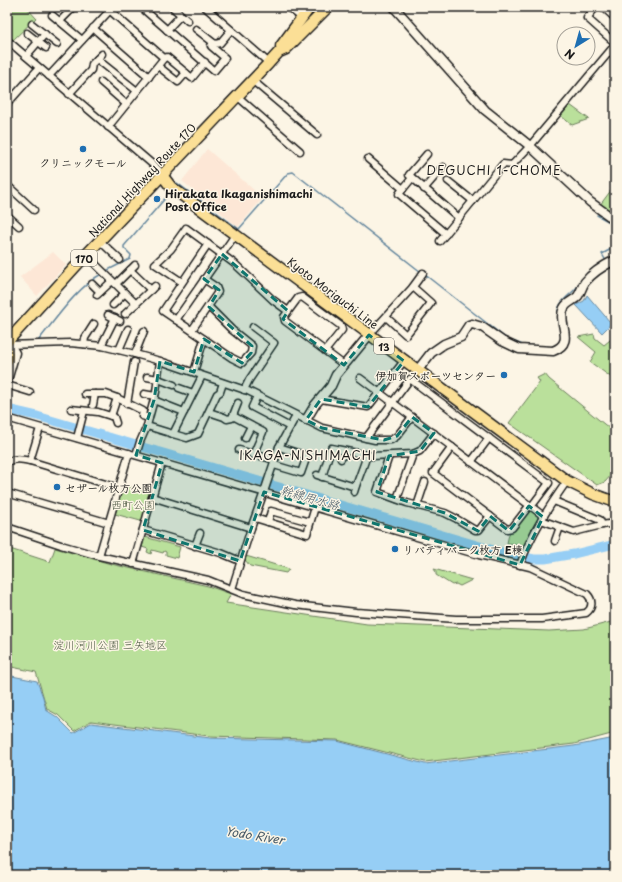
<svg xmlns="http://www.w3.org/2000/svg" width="622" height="882" font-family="'Playpen Sans','Klee One',sans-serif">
  <rect width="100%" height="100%" fill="#fcf5e5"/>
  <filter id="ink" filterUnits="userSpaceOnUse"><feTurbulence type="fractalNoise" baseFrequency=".025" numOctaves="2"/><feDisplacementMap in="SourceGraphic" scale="8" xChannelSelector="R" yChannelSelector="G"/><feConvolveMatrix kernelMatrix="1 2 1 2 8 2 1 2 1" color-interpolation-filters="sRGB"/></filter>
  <g filter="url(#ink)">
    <g fill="#fde7d6">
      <path d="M207,149L263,198L238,227L182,181Z"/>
      <path d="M53,252L66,265L37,296L20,277Z"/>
    </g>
    <g fill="#bae09b" stroke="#6b7e5c">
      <path d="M7,7H26L36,18L12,41L7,37Z"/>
      <path d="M570,105L589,119L572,125L561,116Z"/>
      <path d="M615,185V216L600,205Z"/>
      <path d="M594,334L595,338L604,345L615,336V380L590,362L596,352L578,337Z"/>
      <path d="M545,374L549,379L615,433V479L612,477V474L605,482L597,485L509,423L540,382L537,378Z"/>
      <path d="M123,485L152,493L144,522L115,514Z"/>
      <path d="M531,510L538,515V519L524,545L507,543L509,534L527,511Z"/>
      <path d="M145,537L180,547L177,558L166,555V552L164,551L163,553L152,550L151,554L147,552L148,549L142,547Z"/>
      <path d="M7,548L50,562L55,548L111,564L208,586L231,594L226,603L367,624L549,631L584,629L615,621V733L574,744L425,762L337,740L209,736L91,721L74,731L58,715L47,709L36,672L7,666Z"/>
      <path d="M246,556L289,569L286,573L250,566L245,560Z"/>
      <path d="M434,569L472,580L460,586L456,584L452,585L436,575V572Z"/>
    </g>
    <g fill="#96cef5" stroke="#65879e">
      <path d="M587,295L610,322L609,326L602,333L576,305L584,301Z"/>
      <path d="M7,675L37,681L43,697L46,710L57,717L73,733L91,723L210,738L337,741L425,764L574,746L615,738V875H7Z"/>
    </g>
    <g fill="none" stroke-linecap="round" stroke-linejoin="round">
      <g stroke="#65879e" stroke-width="1.5">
        <path d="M177,183L239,229L288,173L293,172L421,272"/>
        <path d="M597,215L615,225"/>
        <path d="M606,261L602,254L615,247"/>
        <path d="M610,265L615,272"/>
        <path d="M106,271L130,259L131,255L124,248V246L168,195"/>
        <path d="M424,274L507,339L523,345"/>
        <path d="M558,315C556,301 573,295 579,284"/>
        <path d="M38,341C56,319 77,287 103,273"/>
        <path d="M550,347L557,345L561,339"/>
      </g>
      <path stroke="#96cef5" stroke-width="9" d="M7,409L37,416L497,551L534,559H545L574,554L615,544"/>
      <g stroke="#1c1c1c" stroke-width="9">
        <g id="minor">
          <path d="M106,7L164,58L167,57L192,78L205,62"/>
          <path d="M141,7L214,71L225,58L211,46L213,43"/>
          <path d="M172,7L188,21"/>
          <path d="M205,7L269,63"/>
          <path d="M288,7L302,18"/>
          <path d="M596,7L587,18L615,43"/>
          <path d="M603,7L615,18"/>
          <path d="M52,15L82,40"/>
          <path d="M60,21L74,7"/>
          <path d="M32,24L57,44"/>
          <path d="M93,28L149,77"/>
          <path d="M196,29L215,44L220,43L231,30"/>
          <path d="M167,30L181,15"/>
          <path d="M27,33L46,48"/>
          <path d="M7,40L158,169L162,175"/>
          <path d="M26,56L45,34"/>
          <path d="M97,59L137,91"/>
          <path d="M158,66L178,82L186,73"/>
          <path d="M49,76L113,7"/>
          <path d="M252,80L317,135"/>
          <path d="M101,82L126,104"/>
          <path d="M69,94L91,70L92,64L102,54"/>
          <path d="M237,96L300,151"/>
          <path d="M7,104L39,68"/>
          <path d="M108,127L164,58"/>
          <path d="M427,154L409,175L459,218"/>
          <path d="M368,159L403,189"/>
          <path d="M412,178L399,194L446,234"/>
          <path d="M448,181L473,201"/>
          <path d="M7,185L34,210"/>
          <path d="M424,189L443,167"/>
          <path d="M7,215L19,226"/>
          <path d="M100,241L120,260"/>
          <path d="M440,241L503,164L512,165L530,146L615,45"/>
          <path d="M208,244L163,311L232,358L242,363L251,353L252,346L232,330L209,307"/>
          <path d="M86,255L136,304"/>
          <path d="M130,270L151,290"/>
          <path d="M182,282L155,264L171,249L186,228L235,264L273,300L288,311"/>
          <path d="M92,284L100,292"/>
          <path d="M116,284L135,265"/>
          <path d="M97,295L112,281"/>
          <path d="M113,305L125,293"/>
          <path d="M125,314L155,286"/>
          <path d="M108,315L120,321"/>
          <path d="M386,317L406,335L431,303L413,287"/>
          <path d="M176,320L235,235"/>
          <path d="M192,330L218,292L216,287L204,279"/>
          <path d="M369,335L412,288L423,273"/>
          <path d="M84,344L85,338L94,324"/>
          <path d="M7,345L70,343L102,346L135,354L160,361L248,391L322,428L375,440H391L397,436L412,417"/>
          <path d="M102,346L103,342L115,318"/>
          <path d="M119,350L128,329"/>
          <path d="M325,351L342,330L341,326L302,297L298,298L284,317L285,321L344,365"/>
          <path d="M135,354L144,331"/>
          <path d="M194,372L204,339"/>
          <path d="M147,377L158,379"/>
          <path d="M360,378L541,514L544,521L574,532L602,525L615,523"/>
          <path d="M158,379L174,385"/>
          <path d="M7,384L16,353L11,344"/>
          <path d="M7,385L30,392"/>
          <path d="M179,388L193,393"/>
          <path d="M244,390L249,380L274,343L253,327"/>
          <path d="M85,394H106L117,398L143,411L142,416L149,418L147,426L173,434L202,376"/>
          <path d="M144,394L155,396"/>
          <path d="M257,396L252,407L290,427"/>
          <path d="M321,399L368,407L404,361"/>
          <path d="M156,401L184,412"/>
          <path d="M127,404L134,362"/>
          <path d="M93,405L95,394"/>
          <path d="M71,409L98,412L114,417L116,423"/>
          <path d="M209,412L224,417L227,419L232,418L238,403"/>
          <path d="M111,416L117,398"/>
          <path d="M233,416L263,432L253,455"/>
          <path d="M7,418L479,555L530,567L587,594C593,600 593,608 586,613L542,619H456L356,612L295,605L243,594L208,580L99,556L61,545L7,527"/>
          <path d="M149,418L156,392L160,361"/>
          <path d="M173,434L187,438L198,434L217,394L220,392L223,383"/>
          <path d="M77,438L84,411"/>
          <path d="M245,438L251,426"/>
          <path d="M366,438L410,379L549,483L531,507"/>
          <path d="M452,447L433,473L507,529L512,528L529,506"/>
          <path d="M239,450L275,460"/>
          <path d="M136,455L140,442L147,426"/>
          <path d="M389,456L377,492L407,503L445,513L455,518L475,530H479L490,516"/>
          <path d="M341,459L344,451"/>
          <path d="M30,461L119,488"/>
          <path d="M7,462C15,458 21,459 30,461L40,428"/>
          <path d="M471,462L489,438"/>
          <path d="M274,465L301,473L307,456L279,447"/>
          <path d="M317,475L355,487"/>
          <path d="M322,477L331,448L372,456L413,454L420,451L434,433"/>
          <path d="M354,492C358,479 363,468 367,455"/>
          <path d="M7,493L109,523"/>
          <path d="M152,497L251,528"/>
          <path d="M397,499L413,454"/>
          <path d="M554,501L600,520L602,525"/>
          <path d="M417,506L425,482"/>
          <path d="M255,518L307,534L315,507"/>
          <path d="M268,522L271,511L310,522"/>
          <path d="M143,530L221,553L240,561"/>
          <path d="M555,541L560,527"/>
          <path d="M195,546L200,533"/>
          <path d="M99,556L129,453"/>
          <path d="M133,564L162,463"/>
          <path d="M520,565C531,534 548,508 567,481"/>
          <path d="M232,589L251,528L264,492L279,447L296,416"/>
        </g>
      </g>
      <g stroke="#1c1c1c" stroke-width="11">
        <g id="tertiary">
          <path d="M394,7L485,110L530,146L590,202L615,220"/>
          <path d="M417,371L431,353L444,344L461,337L469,325L472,324L482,327L502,341L519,349L553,351C577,342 556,323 564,308C567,302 574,301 578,296C581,292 582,286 585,282C592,273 605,265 615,260"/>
          <path d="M306,420L315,405L331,386L336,375L369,335"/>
        </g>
      </g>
      <g stroke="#1c1c1c" stroke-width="13">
        <g id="primary">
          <path d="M162,175L171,187L567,481L593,494L615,502"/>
          <path d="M7,351L8,356L7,361"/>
        </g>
      </g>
      <g stroke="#1c1c1c" stroke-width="13">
        <g id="trunk">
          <path d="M281,46L310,7"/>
          <path d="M7,342L86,255L269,63L279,52L286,49L328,7"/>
        </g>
      </g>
      <use href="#minor" stroke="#fcf5e5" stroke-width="6"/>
      <use href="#tertiary" stroke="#fcf5e5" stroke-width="8"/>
      <use href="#primary" stroke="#fbdf96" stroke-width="10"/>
      <use href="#trunk" stroke="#fbdf96" stroke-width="10"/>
    </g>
  </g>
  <path fill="#0f766e" fill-opacity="0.2" stroke="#0f766e" stroke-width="3" stroke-dasharray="8 5" stroke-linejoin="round" d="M222,254L288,311L283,319L344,365L369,335L404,361L368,407L321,399L306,420L322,428L384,440L397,436L412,417L434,433L420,451L389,456L377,492L445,513L478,531L490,516L509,531L529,506L543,517L520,565L264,492L240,561L143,530L162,463L136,455L154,400L160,361L194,372L204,339L242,363L251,353L252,346L209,307L219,290L204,279Z"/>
  <g fill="#1f6fb2" stroke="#fcf5e5" stroke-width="1.5">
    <circle cx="83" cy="149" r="4"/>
    <circle cx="157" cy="199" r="4"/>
    <circle cx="504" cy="375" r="4"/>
    <circle cx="57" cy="487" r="4"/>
    <circle cx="395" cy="549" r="4"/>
  </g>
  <g text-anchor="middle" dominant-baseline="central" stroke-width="3" stroke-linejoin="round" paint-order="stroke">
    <g fill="#fcf5e5" stroke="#5f5d58" stroke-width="1">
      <rect x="71" y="250" width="26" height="16" rx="3"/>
      <rect x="374" y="338" width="20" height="16" rx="3"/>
    </g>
    <g font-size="10" font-weight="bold" fill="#1c1c1c">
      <text x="84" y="258">170</text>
      <text x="384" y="346">13</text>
    </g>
    <g font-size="11" font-weight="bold" fill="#1c1c1c" stroke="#fcf5e5" text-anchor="start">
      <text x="83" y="162" text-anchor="middle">クリニックモール</text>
      <text x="165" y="193">Hirakata Ikaganishimachi<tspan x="165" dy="13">Post Office</tspan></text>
      <text x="496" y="375" text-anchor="end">伊加賀スポーツセンター</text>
      <text x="65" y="487">セザール枚方公園</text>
      <text x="403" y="549">リバティパーク枚方 E棟</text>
    </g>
    <g font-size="11" fill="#1c1c1c" stroke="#fcf5e5">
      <text transform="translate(142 180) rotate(-47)">National Highway Route 170</text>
      <text transform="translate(333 293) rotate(37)">Kyoto Moriguchi Line</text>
    </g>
    <g font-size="11" fill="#4b5742" stroke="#fcf5e5">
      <text x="133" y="504">西町公園</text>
      <text x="110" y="644">淀川河川公園 三矢地区</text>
    </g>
    <g font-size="12" letter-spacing="1" fill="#1c1c1c" stroke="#fcf5e5">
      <text x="494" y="170">DEGUCHI 1-CHOME</text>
      <text x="308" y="455">IKAGA-NISHIMACHI</text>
    </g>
    <g font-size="12" font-style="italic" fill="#475a68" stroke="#fcf5e5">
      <text transform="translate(310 497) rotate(16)">幹線用水路</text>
      <text transform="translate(255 835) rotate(9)">Yodo River</text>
    </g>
  </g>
  <rect width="622" height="882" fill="none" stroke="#fcf5e5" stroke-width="24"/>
  <rect x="12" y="12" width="598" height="858" fill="none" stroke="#1c1c1c" stroke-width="1.5" filter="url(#ink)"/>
  <g transform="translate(576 46) rotate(217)"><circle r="19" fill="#fcf5e5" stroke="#a29e95"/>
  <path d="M0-3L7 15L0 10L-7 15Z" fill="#1f6fb2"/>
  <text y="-6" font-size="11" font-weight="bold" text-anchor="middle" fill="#1c1c1c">N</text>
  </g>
</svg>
